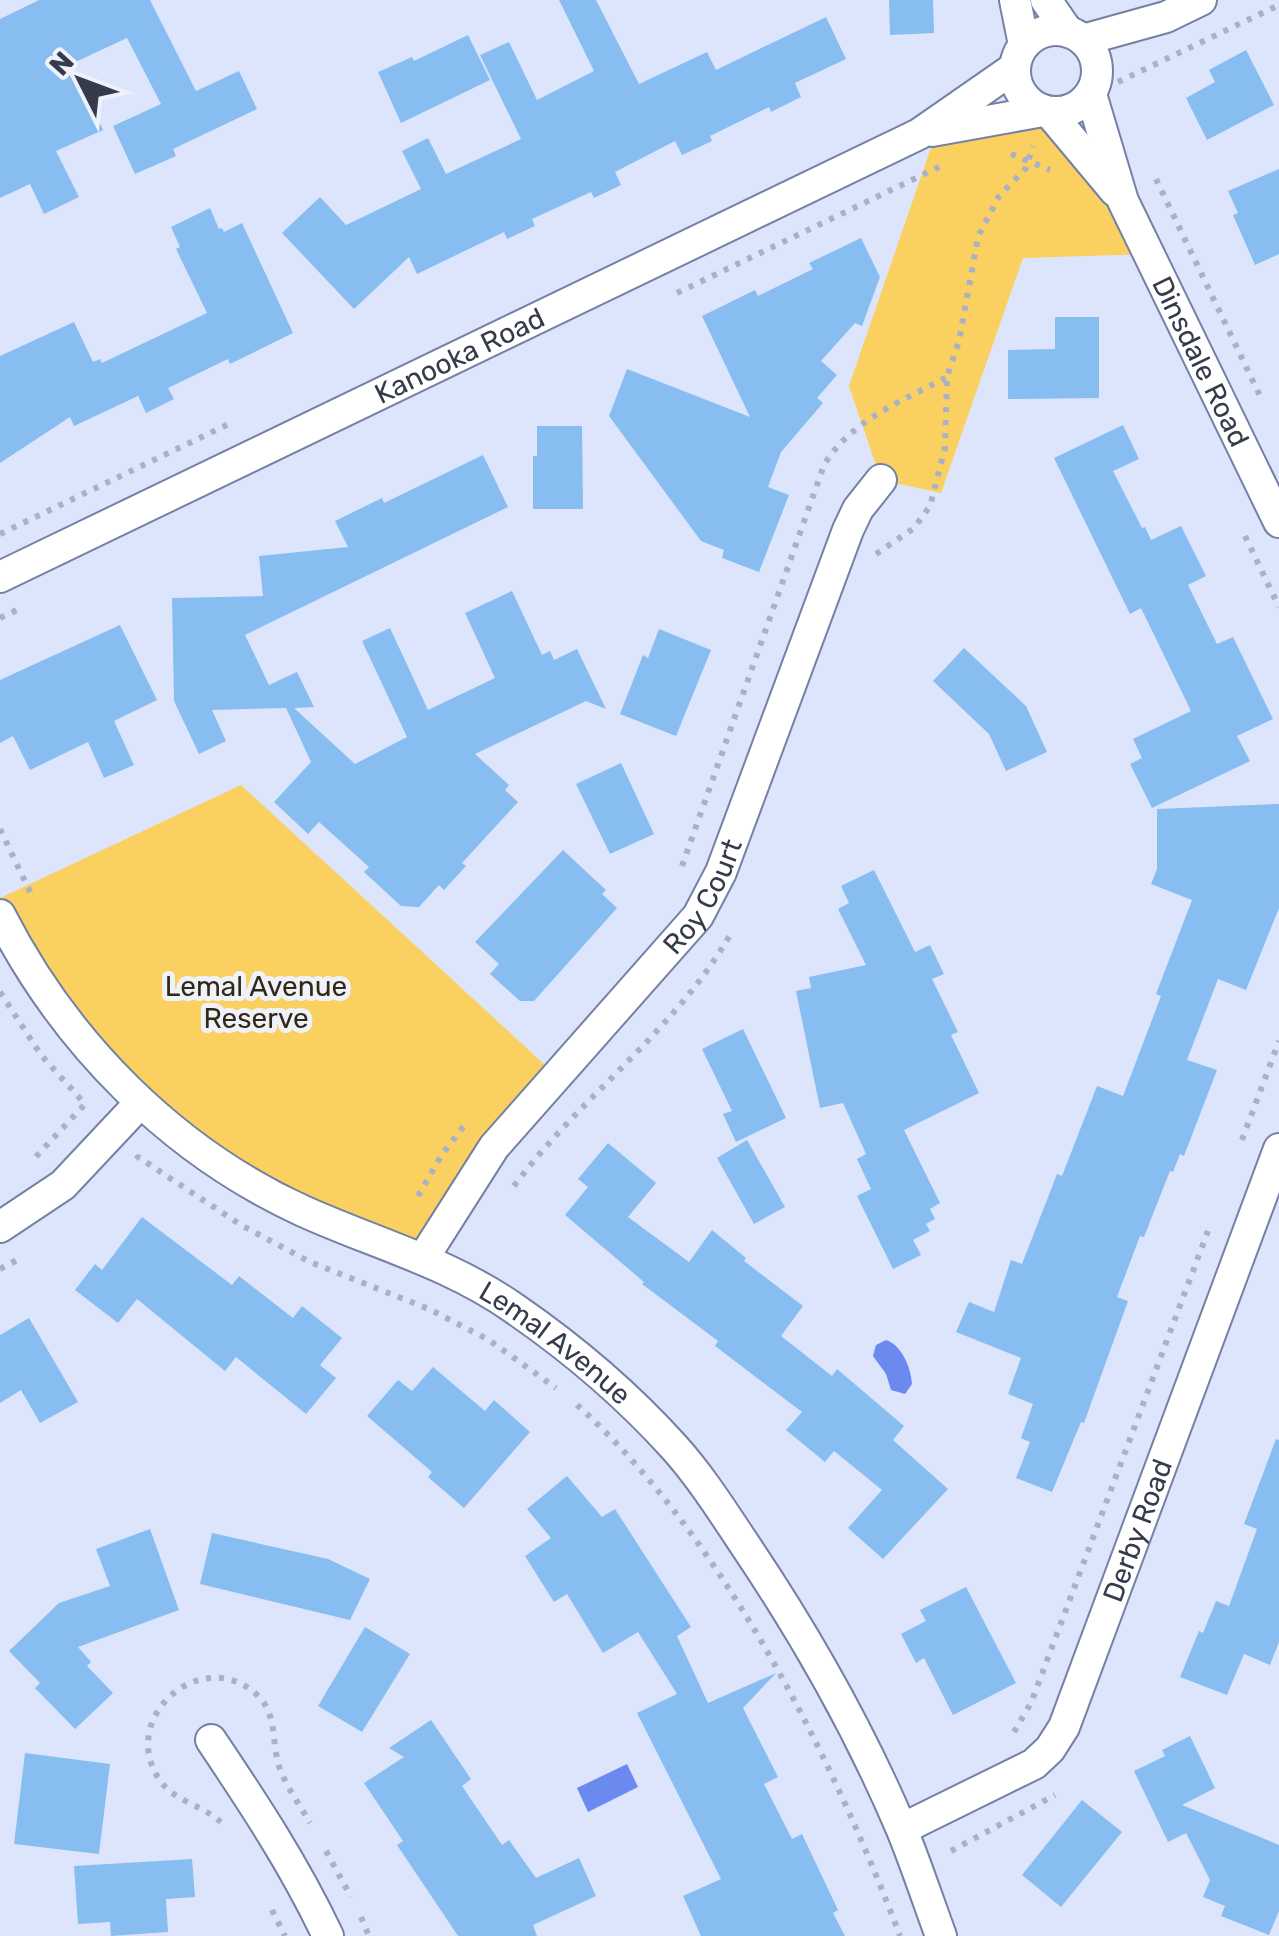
<svg xmlns="http://www.w3.org/2000/svg" width="1279" height="1936" font-family="Rubik,sans-serif">
  <rect width="100%" height="100%" fill="#dce5fc"/>
  <g fill="#fad061">
    <path d="M1043,111L1149,254L1023,258L941,493L881,480L849,386L937,130Z"/>
    <path d="M241,785L557,1076L424,1257L172,1129L0,915V898Z"/>
  </g>
  <g fill="#6a8af0">
    <path d="M886,1340C902,1345 911,1368 912,1384L905,1394L891,1390L886,1374L873,1356L876,1345Z"/>
    <path d="M627,1764L638,1787L588,1812L577,1788Z"/>
  </g>
  <g fill="#88bdf1">
    <path d="M39,0H150L196,91L239,71L257,109L173,149L176,156L135,174L113,126L161,104L127,38L71,64L103,130L56,151L79,197L44,214L30,184L0,198V19Z"/>
    <path d="M559,0H596L639,84L707,52L716,70L826,17L846,59L795,83L801,97L771,112L769,107L710,136L712,141L682,155L675,141L615,172L621,185L594,198L591,192L532,219L535,226L507,239L504,232L417,274L409,257L354,309L282,233L320,197L346,225L421,189L402,151L428,138L446,174L521,139L480,55L509,42L537,100L594,71Z"/>
    <path d="M889,0H933L934,33L890,35Z"/>
    <path d="M468,35L490,80L401,123L378,72L412,57L414,61Z"/>
    <path d="M1246,50L1274,105L1207,140L1186,98L1215,82L1209,70Z"/>
    <path d="M1279,169V254L1255,265L1233,215L1238,213L1228,191Z"/>
    <path d="M210,208L219,229L222,228L224,232L242,223L293,333L230,364L228,359L168,388L174,399L146,413L138,396L74,426L70,417L0,463V356L74,322L93,362L100,359L102,363L207,313L176,249L180,247L171,227Z"/>
    <path d="M861,238L880,277L862,326L855,323L821,361L837,375L817,398L823,403L781,452L768,487L789,495L759,572L722,558L724,550L701,541L609,416L627,369L750,417L702,316L755,290L758,296L813,269L809,263Z"/>
    <path d="M1055,317H1099V398L1008,399V350L1055,349Z"/>
    <path d="M1123,425L1139,459L1113,471L1142,528L1145,527L1151,540L1181,526L1206,576L1188,585L1217,644L1233,637L1273,719L1237,736L1250,761L1152,808L1130,764L1142,758L1133,739L1191,711L1141,608L1130,614L1054,458Z"/>
    <path d="M537,426H582L583,509H533V456H537Z"/>
    <path d="M483,455L508,507L245,635L269,685L297,672L314,707L294,708L355,764L407,737L362,641L390,628L428,710L495,678L465,613L512,591L542,655L550,651L554,660L577,649L606,709L586,701L475,754L509,785L505,790L518,802L462,863L466,866L444,890L439,885L419,907L401,906L364,872L369,867L319,822L308,834L274,802L311,762L286,708L212,710L226,741L199,754L174,701L172,598L263,596L259,556L348,547L335,521L382,498L384,503Z"/>
    <path d="M120,625L157,700L114,721L134,765L104,778L88,742L30,770L13,736L0,743V680Z"/>
    <path d="M659,629L711,650L676,736L620,714L643,655L648,658Z"/>
    <path d="M964,648L1026,706L1047,752L1006,771L989,734L933,681Z"/>
    <path d="M621,763L654,834L610,854L576,784Z"/>
    <path d="M1279,804V908L1246,990L1218,979L1187,1060L1217,1070L1184,1156L1180,1154L1173,1172L1170,1171L1144,1237L1140,1236L1117,1297L1128,1301L1084,1423L1081,1422L1052,1492L1016,1478L1030,1442L1021,1438L1033,1404L1008,1394L1021,1358L956,1332L969,1302L994,1312L1011,1260L1022,1264L1057,1174L1062,1176L1097,1086L1123,1096L1161,996L1156,994L1192,900L1151,884L1157,869V809Z"/>
    <path d="M563,850L606,890L602,894L617,908L534,1001H520L490,974L499,964L475,942Z"/>
    <path d="M874,870L915,952L930,945L944,974L932,979L958,1032L951,1035L979,1093L904,1130L940,1203L930,1209L935,1219L926,1224L930,1231L913,1240L921,1255L893,1269L857,1196L871,1189L857,1159L866,1154L843,1103L820,1108L796,991L811,988L809,977L866,965L838,909L849,903L841,886Z"/>
    <path d="M743,1029L786,1118L736,1142L723,1114L732,1111L702,1049Z"/>
    <path d="M747,1140L785,1207L754,1224L717,1158Z"/>
    <path d="M608,1143L656,1183L628,1217L689,1262L712,1230L746,1258L744,1261L803,1306L781,1336L832,1376L837,1369L904,1426L893,1440L948,1489L883,1559L848,1528L882,1490L834,1451L825,1462L786,1430L802,1412L715,1346L718,1341L642,1284L644,1282L565,1215L588,1187L578,1179Z"/>
    <path d="M142,1217L232,1285L239,1276L293,1318L302,1306L342,1338L320,1365L336,1378L306,1414L236,1357L225,1371L137,1299L118,1323L75,1290L95,1264L102,1270Z"/>
    <path d="M29,1318L78,1402L40,1423L21,1390L0,1403V1335Z"/>
    <path d="M433,1367L485,1411L494,1400L530,1432L464,1508L428,1477L432,1472L367,1416L398,1380L412,1391Z"/>
    <path d="M1276,1439L1279,1440V1642L1270,1665L1244,1654L1227,1695L1180,1677L1199,1631L1203,1633L1216,1601L1229,1606L1257,1529L1244,1524Z"/>
    <path d="M567,1476L602,1517L615,1509L691,1627L677,1636L708,1703L776,1673L743,1708L778,1777L764,1784L792,1839L802,1834L838,1910L833,1913L845,1936H701L683,1896L721,1879L637,1713L677,1694L638,1632L603,1653L567,1594L554,1602L525,1556L551,1538L527,1509Z"/>
    <path d="M150,1529L179,1610L78,1647L91,1662L87,1666L113,1693L75,1729L35,1688L40,1683L9,1651L59,1603L110,1586L96,1549Z"/>
    <path d="M212,1533L328,1559L370,1579L350,1620L200,1584Z"/>
    <path d="M966,1587L1016,1683L953,1715L924,1658L916,1663L901,1634L926,1621L920,1610Z"/>
    <path d="M365,1627L410,1654L362,1732L318,1706Z"/>
    <path d="M431,1720L471,1779L462,1786L502,1845L509,1840L536,1878L579,1858L596,1896L533,1925L537,1936H458L397,1845L403,1841L364,1783L404,1757L389,1748Z"/>
    <path d="M1190,1736L1215,1788L1182,1805L1279,1845V1911L1269,1935L1221,1916L1225,1906L1203,1897L1210,1880L1186,1833L1168,1842L1134,1771L1165,1756L1162,1750Z"/>
    <path d="M25,1753L110,1764L99,1854L14,1844Z"/>
    <path d="M1082,1800L1122,1832L1061,1907L1022,1875Z"/>
    <path d="M192,1859L195,1897L166,1899L168,1932L111,1936L110,1922L78,1924L74,1866Z"/>
  </g>
  <g fill="none" stroke-linecap="round" stroke-linejoin="round">
    <g stroke="#7481a4" stroke-width="34">
      <g id="minor">
        <path d="M1015,0L1024,45"/>
        <path d="M1046,0L1068,32"/>
        <circle cx="1056" cy="71" r="41"/>
        <path d="M1083,40L1166,17L1201,0"/>
        <path id="s1" d="M1091,94L1123,201L1279,522"/>
        <path d="M1049,112L1115,191"/>
        <path d="M932,131L1043,111"/>
        <path id="s2" d="M0,577L919,134L1014,68"/>
        <path id="s3" d="M0,915C65,1043 172,1151 303,1211C376,1244 448,1262 515,1309C573,1349 627,1395 674,1447C701,1477 723,1512 745,1545C805,1634 860,1731 902,1830C916,1864 928,1901 941,1936"/>
        <path d="M0,1227L63,1185L140,1103"/>
        <path id="s4" d="M424,1257L494,1147L698,916L721,872L848,530L858,509L881,480"/>
        <path d="M211,1740C254,1804 295,1866 328,1936"/>
        <path id="s5" d="M902,1829L1034,1764L1050,1749L1064,1727L1279,1149"/>
      </g>
    </g>
    <g stroke="#a9b1c5" stroke-width="6" stroke-dasharray="5 8" stroke-linecap="butt">
      <path d="M1118,82L1279,5"/>
      <path d="M1011,154L1050,170"/>
      <path d="M1156,179L1261,398"/>
      <path d="M677,293L941,166"/>
      <path d="M0,534L233,422"/>
      <path d="M1245,536L1279,607"/>
      <path d="M876,554L914,528L930,506L945,448L947,377L959,341L978,237L999,196L1026,168L1033,146"/>
      <path d="M0,618L17,610"/>
      <path d="M0,829L32,896"/>
      <path d="M682,866L824,465C851,420 903,401 947,377"/>
      <path d="M0,992L41,1055L85,1104L31,1162"/>
      <path d="M1242,1140L1279,1041"/>
      <path d="M136,1159L138,1157L241,1225L310,1262L429,1309L489,1340L556,1388"/>
      <path d="M514,1186C579,1098 675,1031 730,935"/>
      <path d="M418,1196L441,1156L466,1123"/>
      <path d="M0,1269L21,1258"/>
      <path d="M577,1405C722,1535 832,1756 900,1936"/>
      <path d="M1014,1732L1031,1703L1208,1231"/>
      <path d="M221,1822C202,1805 173,1801 159,1779C117,1716 205,1642 259,1697C278,1716 271,1745 280,1769C287,1788 300,1805 310,1823"/>
      <path d="M326,1851L351,1897"/>
      <path d="M951,1851L1055,1795"/>
      <path d="M272,1910L285,1936"/>
      <path d="M361,1917L369,1936"/>
    </g>
    <use href="#minor" stroke="#fff" stroke-width="30"/>
  </g>
  <g text-anchor="middle" dominant-baseline="central" stroke-width="10" stroke-linejoin="round" paint-order="stroke">
    <g font-size="28" fill="#353b4a" stroke="#eff2fa">
      <text stroke="none"><textPath href="#s2" startOffset="510">Kanooka Road</textPath></text>
      <text stroke="none"><textPath href="#s1" startOffset="290">Dinsdale Road</textPath></text>
      <text stroke="none"><textPath href="#s4" startOffset="458">Roy Court</textPath></text>
      <text stroke="none"><textPath href="#s3" startOffset="718">Lemal Avenue</textPath></text>
      <text stroke="none"><textPath href="#s5" startOffset="405">Derby Road</textPath></text>
    </g>
    <g font-size="28" fill="#312913" stroke="#eff2fa">
      <text x="256" y="986">Lemal Avenue<tspan x="256" dy="32">Reserve</tspan></text>
    </g>
  </g>
  <g transform="translate(80 80) rotate(312)" stroke="#eff2fa" stroke-width="8" paint-order="stroke">
  <path d="M0-8L18 38L0 25L-18 38Z" fill="#353b4a"/>
  <text y="-15" font-size="28" font-weight="bold" text-anchor="middle" fill="#353b4a">N</text>
  </g>
</svg>
